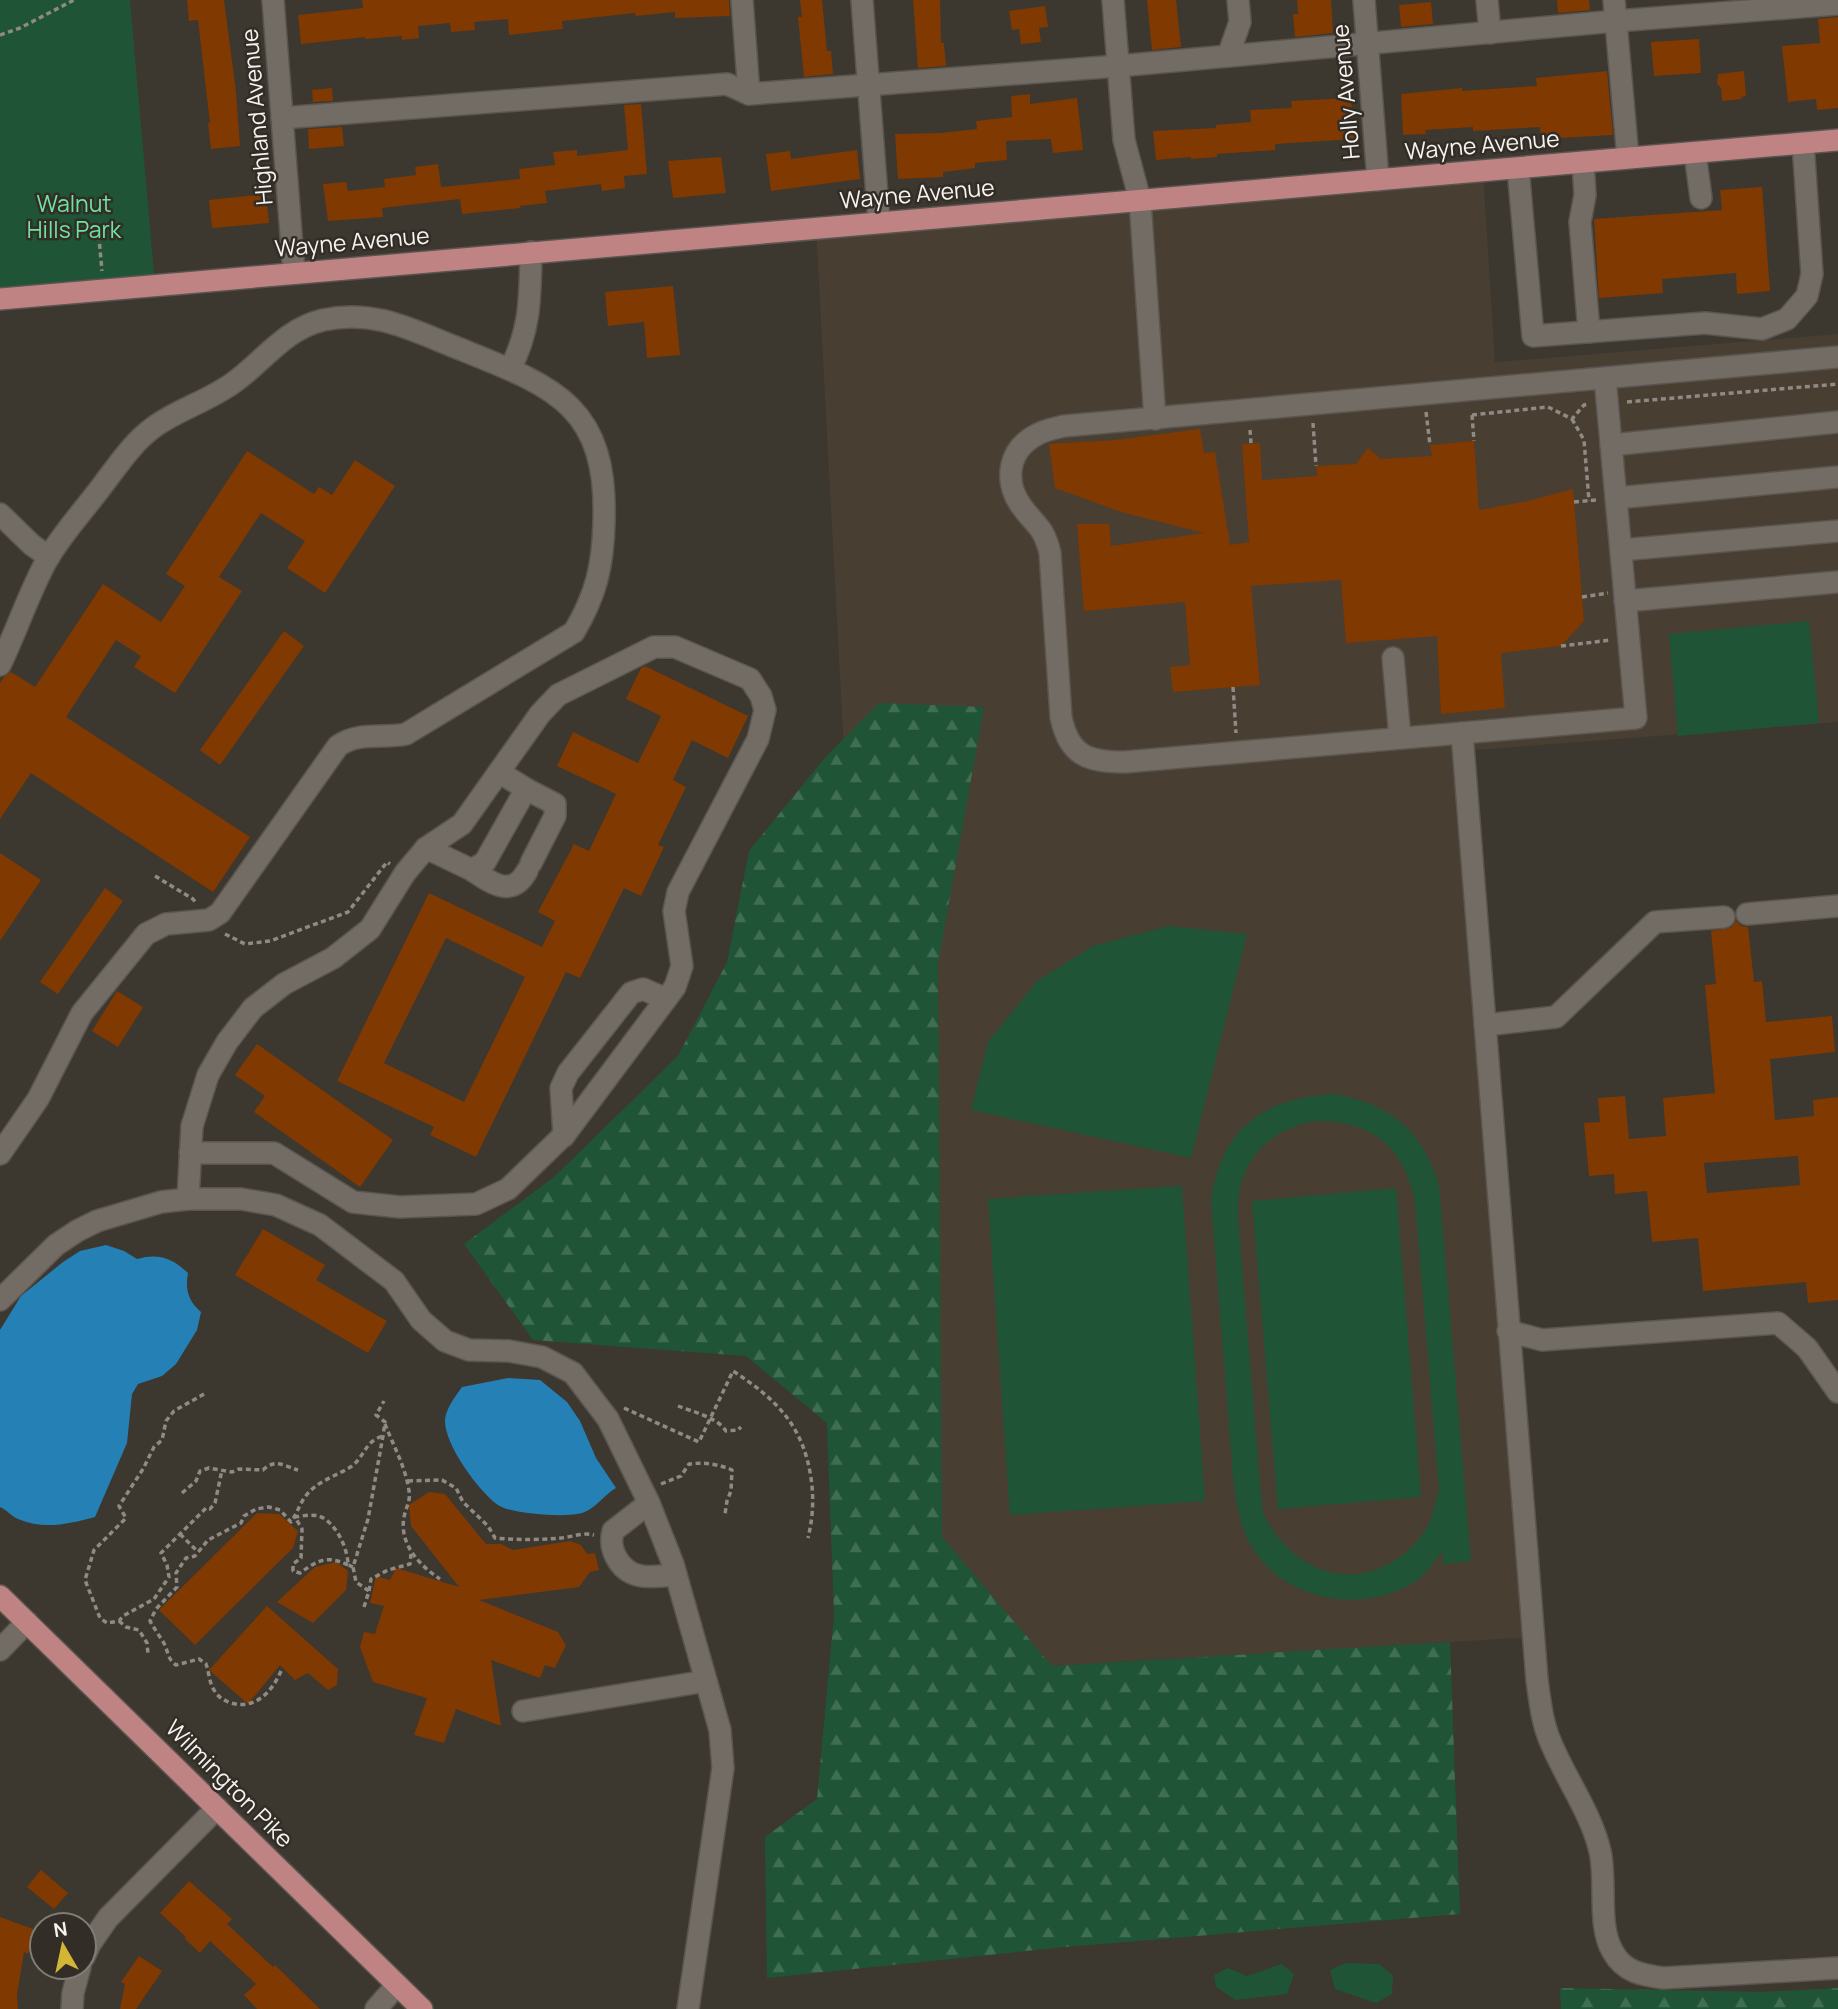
<svg xmlns="http://www.w3.org/2000/svg" width="1838" height="2009" font-family="Manrope,sans-serif">
  <defs>
    <pattern id="forest-firs" width="22" height="20" patternUnits="userSpaceOnUse" patternTransform="scale(1.75)"><rect width="22" height="20" fill="#1f5536"/><path d="M5 1l3.5 6h-7zM16 11l3.5 6h-7z" fill="#406e53"/></pattern>
  </defs>
  <rect width="100%" height="100%" fill="#3c372f"/>
  <path fill="#483e32" d="M1483,171L1495,362L1838,334V722L1464,751L1534,1637L1052,1666L893,1670L816,228Z"/>
  <g fill="url(#forest-firs)">
    <path d="M879,703L984,707L938,964L942,1537L1052,1666L1450,1642L1460,1914L1065,1947L767,1978L765,1837L817,1799L834,1615L827,1423L746,1356L533,1340L464,1244L554,1177L678,1056L727,962L749,851L823,760Z"/>
    <path d="M1560,1988L1763,1992L1838,1988V2009H1561Z"/>
  </g>
  <g fill="#1f5536" fill-rule="evenodd">
    <path d="M0,0H130L155,285L0,299Z"/>
    <path d="M1809,621L1819,723L1678,736L1669,634Z"/>
    <path d="M1169,926L1247,934L1191,1158L971,1110L988,1042L1037,981L1093,946Z"/>
    <path d="M1336,1094C1392,1106 1421,1129 1439,1185L1471,1561L1443,1564L1442,1551C1434,1562 1426,1575 1413,1583C1362,1614 1286,1601 1253,1549C1241,1530 1238,1510 1234,1488L1211,1201C1221,1128 1264,1097 1336,1094ZM1315,1121C1370,1120 1404,1146 1415,1201L1439,1490C1435,1506 1431,1526 1419,1539C1380,1584 1324,1587 1283,1543C1277,1536 1269,1526 1265,1517C1262,1511 1262,1502 1261,1496L1238,1218C1235,1167 1264,1130 1315,1121Z"/>
    <path d="M1182,1186L1205,1501L1010,1515L988,1199Z"/>
    <path d="M1396,1188L1421,1497L1278,1509L1252,1201Z"/>
    <path d="M1346,1963L1379,1964L1393,1975L1392,1994L1376,2003L1335,1989L1330,1970Z"/>
    <path d="M1282,1964L1294,1974L1287,1994L1235,2000L1216,1987L1214,1975L1228,1968L1247,1976Z"/>
  </g>
  <g fill="#2581b5">
    <path d="M106,1245L124,1251L137,1259C159,1253 172,1258 188,1273C185,1289 188,1301 201,1312L197,1330L176,1364L162,1376L138,1384L132,1394L127,1443L95,1517C69,1524 44,1530 18,1519C11,1516 7,1510 0,1507V1330L21,1296L63,1262L80,1251Z"/>
    <path d="M508,1378L540,1380L567,1402L580,1421L596,1458L616,1488C602,1496 594,1512 577,1514C562,1517 510,1514 498,1505C479,1492 444,1444 445,1420C446,1408 455,1397 462,1387Z"/>
  </g>
  <g fill="#803900" fill-rule="evenodd">
    <path d="M187,0H224L236,92L240,146L211,149L208,123H210L198,20L189,21Z"/>
    <path d="M362,0H729L730,16L675,18V12L636,16L635,13L562,21L563,29L509,35L508,19L474,22L475,30L451,32L450,23L418,26L419,38L402,40V36L365,39V37L301,44L298,15L363,8Z"/>
    <path d="M800,0H822L827,51H831L833,74L804,77L798,17H802Z"/>
    <path d="M913,0H940L941,43H944L946,66L918,68Z"/>
    <path d="M1147,0H1176L1181,47L1152,50Z"/>
    <path d="M1297,0H1331L1333,33L1295,37L1293,14H1298Z"/>
    <path d="M1557,0H1589L1590,10L1558,13Z"/>
    <path d="M1431,2L1433,24L1401,27L1399,5Z"/>
    <path d="M1045,6L1048,27L1039,28L1041,42L1021,44L1019,29L1012,30L1009,11Z"/>
    <path d="M1838,17V108L1817,110L1816,99L1788,102L1782,46L1820,43L1818,19Z"/>
    <path d="M1699,39L1701,73L1654,76L1651,42Z"/>
    <path d="M1607,71L1613,135L1541,139L1540,127L1473,131V127L1425,130L1426,134L1403,135L1401,94L1462,88V91L1537,86L1536,78Z"/>
    <path d="M1744,71L1746,96L1741,97L1742,99L1722,101L1721,88L1717,84L1718,74Z"/>
    <path d="M332,88L333,101L313,102L312,90Z"/>
    <path d="M1030,94V104L1077,98L1083,150L1053,153L1051,139L1006,141L1007,160L975,163V168L943,172V177L898,179L895,134L940,133L977,129L976,121L1012,117L1011,96Z"/>
    <path d="M1351,98L1354,139L1275,144V150L1217,154V157L1191,159V157L1156,160L1153,131L1216,128V125L1251,122L1250,110L1292,108L1291,101Z"/>
    <path d="M641,104L647,174L624,176L625,188L602,191L601,184L545,191L547,203L520,206L521,208L462,214L460,199L382,208L383,217L328,221L323,184L346,182L348,191L385,187L384,179L416,175L415,167L438,164L441,187L520,179L519,169L555,165L553,152L577,150V156L628,150L624,105Z"/>
    <path d="M342,127L344,146L309,149L308,129Z"/>
    <path d="M857,150L860,179L771,191L766,154L790,151L791,159Z"/>
    <path d="M721,157L726,193L673,198L668,161Z"/>
    <path d="M1762,187L1770,291L1737,294L1736,273L1662,279L1663,293L1599,298L1594,219L1722,210L1720,190Z"/>
    <path d="M266,194L269,223L212,228L209,200Z"/>
    <path d="M673,286L680,355L647,358L644,322L608,326L605,292Z"/>
    <path d="M1200,429L1204,453L1215,452L1230,545L1249,542L1242,444L1260,443L1262,480L1317,476L1316,466L1356,464L1368,448L1381,459L1432,456L1430,445L1474,441L1479,510L1528,501L1573,489L1584,621L1561,646L1501,653L1505,708L1441,714L1437,636L1346,643L1341,580L1251,586L1260,685L1173,692L1170,667L1190,665L1185,602L1084,611L1077,524H1109L1111,546L1204,533L1121,512L1055,488L1049,444L1115,440Z"/>
    <path d="M247,451L314,494L319,487L332,495L355,460L395,486L325,593L287,568L305,541L261,513L219,577L242,591L175,693L134,667L141,656L116,640L66,717L250,837L213,892L31,773L0,819V683L4,677L11,672L35,687L103,584L161,622L185,586L166,574Z"/>
    <path d="M284,631L304,646L220,765L200,750Z"/>
    <path d="M645,666L748,716L728,758L692,740L673,780L686,787L658,845L664,847L641,896L624,888L580,978L566,972L476,1157L430,1135L434,1127L337,1081L429,893L542,947L555,921L538,912L574,844L589,851L616,794L557,766L573,732L638,763L661,716L626,699L641,668ZM446,938L525,977L464,1102L384,1063Z"/>
    <path d="M0,853L41,880L0,941Z"/>
    <path d="M105,888L123,901L58,994L40,982Z"/>
    <path d="M1736,921L1741,926L1748,927L1754,982L1762,981L1766,1022L1832,1016L1835,1052L1770,1059L1775,1120L1814,1116L1813,1100L1838,1097V1300L1808,1303L1806,1282L1703,1291L1698,1238L1652,1242L1647,1191L1615,1194L1614,1174L1589,1176L1584,1123L1600,1122L1598,1098L1625,1096L1629,1139L1666,1136L1663,1098L1715,1093L1705,985L1716,984L1711,931L1731,928ZM1798,1156L1800,1185L1707,1193L1704,1163Z"/>
    <path d="M117,991L143,1007L118,1047L92,1031Z"/>
    <path d="M257,1044L393,1140L360,1187L254,1112L265,1096L235,1075Z"/>
    <path d="M263,1229L325,1265L316,1280L387,1321L368,1353L235,1275Z"/>
    <path d="M429,1492L445,1494L486,1544H501L513,1550L570,1541L581,1545L587,1554L595,1553L599,1570L590,1572L579,1587L479,1600L558,1632L566,1645L555,1668L545,1665L540,1678L491,1660L501,1726L456,1709L444,1743L414,1735L427,1698L373,1682L360,1647L364,1632L375,1634L384,1606L370,1603L376,1576L390,1580L396,1568L459,1587L411,1526L409,1505Z"/>
    <path d="M257,1513L279,1514L298,1531L293,1548L195,1645L159,1610Z"/>
    <path d="M336,1562L348,1571L346,1590L313,1623L277,1602L315,1567Z"/>
    <path d="M267,1606L338,1669L337,1685L328,1690L308,1673L295,1680L280,1665L248,1704L209,1670Z"/>
    <path d="M41,1870L68,1893L54,1909L27,1887Z"/>
    <path d="M189,1881L232,1919L227,1924L273,1967L275,1965L320,2009H257L244,1995L256,1984L210,1941L200,1953L184,1938L186,1937L160,1913Z"/>
    <path d="M0,1917L36,1930L28,1954L24,1952L17,1995L18,2009H0Z"/>
    <path d="M139,1956L162,1971L136,2009H120L125,1984L121,1982Z"/>
  </g>
  <g fill="none" stroke-linecap="round" stroke-linejoin="round">
    <g stroke="#5a554f" stroke-width="24">
      <g id="minor">
        <path d="M273,0L294,273"/>
        <path d="M742,0L749,94"/>
        <path d="M862,0L879,222"/>
        <path d="M1113,0L1124,140L1140,200L1155,419"/>
        <path d="M1364,0L1378,180"/>
        <path d="M1487,0L1490,33"/>
        <path d="M1614,0L1628,158"/>
        <path d="M1228,56L1240,22L1238,0"/>
        <path d="M282,118L727,84L749,94L1118,66L1616,21L1838,4"/>
        <path d="M1695,153L1701,198"/>
        <path d="M1583,162L1585,195L1580,222L1589,332"/>
        <path d="M1518,168L1533,336L1705,323L1762,329L1787,319L1807,296L1812,274L1803,143"/>
        <path d="M510,369C531,329 530,296 531,252"/>
        <path d="M1605,378L1636,718L1125,762C1088,762 1069,756 1061,717L1050,553C1044,527 1036,526 1022,507C1003,481 1008,449 1038,434C1045,430 1056,428 1064,426L1838,357"/>
        <path d="M1611,445L1838,422"/>
        <path d="M1616,498L1838,477"/>
        <path d="M0,514L32,545L49,557"/>
        <path d="M1621,550L1838,531"/>
        <path d="M1625,601L1838,582"/>
        <path d="M1393,658L1400,738"/>
        <path d="M0,665C17,630 29,592 48,558C63,533 84,510 102,486C118,465 133,442 154,427C180,408 212,400 237,380C266,358 286,329 323,320C373,309 410,329 455,347C552,386 608,403 604,522C603,566 596,595 574,632L406,734C383,739 359,731 338,746L220,913L209,920L166,924L146,934L82,1013L38,1099L0,1154"/>
        <path d="M1462,733L1537,1680C1540,1701 1542,1723 1551,1743C1566,1779 1591,1813 1600,1851C1607,1882 1597,1926 1613,1952C1624,1972 1642,1975 1663,1978L1838,1968"/>
        <path d="M526,789L555,804V816L531,863"/>
        <path d="M426,848L472,870L485,862L526,789L499,772"/>
        <path d="M472,870C493,884 512,898 527,871"/>
        <path d="M1747,914L1838,906"/>
        <path d="M1485,1025L1556,1017L1655,922L1724,917"/>
        <path d="M564,1136L561,1088L568,1073L631,993L643,989L666,999"/>
        <path d="M188,1199L192,1126L208,1075L227,1042L253,1008L284,984L333,958L370,929L405,873L426,848L462,824L540,714L558,695L654,647H675L750,679L761,696L765,710L758,739L678,892L674,911L682,966L675,987L566,1133L508,1189L476,1204L400,1207L353,1202L274,1153H190"/>
        <path d="M0,1300L56,1245L77,1231L97,1221L161,1202L188,1199H241L276,1205L320,1225L394,1281L421,1320L445,1341L469,1350L509,1351L542,1357L573,1373L608,1419L649,1503L673,1564L720,1730L723,1768L688,2009"/>
        <path d="M1508,1331L1542,1340L1778,1323L1807,1348L1838,1392"/>
        <path d="M649,1503L613,1531C610,1543 612,1552 619,1562C633,1582 655,1576 676,1575"/>
        <path d="M0,1650L27,1622"/>
        <path d="M523,1711L706,1681"/>
        <path d="M84,1957L90,1944L108,1918L217,1808"/>
        <path d="M72,2009L73,1993L80,1967"/>
        <path d="M376,2009L397,1985"/>
      </g>
    </g>
    <g stroke="#5a554f" stroke-width="24">
      <g id="major">
        <path d="M0,299L1838,140"/>
        <path d="M0,1596L422,2009"/>
      </g>
    </g>
    <g stroke="#8f8a84" stroke-width="3.5" stroke-dasharray="5 3.5" stroke-linecap="butt">
      <path d="M0,35L20,28L74,0"/>
      <path d="M98,227L102,271"/>
      <path d="M1627,402L1838,384"/>
      <path d="M1426,412L1430,445"/>
      <path d="M1472,415L1548,407L1572,419L1584,405L1588,404"/>
      <path d="M1472,415L1474,441"/>
      <path d="M1572,419L1584,440L1589,501"/>
      <path d="M1313,423L1316,466"/>
      <path d="M1250,430L1251,443"/>
      <path d="M1574,502L1597,500"/>
      <path d="M1582,597L1608,593"/>
      <path d="M1561,646L1611,640"/>
      <path d="M1233,687L1236,733"/>
      <path d="M155,876L193,899L196,903"/>
      <path d="M225,934L245,944L270,941L348,912L387,862L390,864"/>
      <path d="M204,1394L174,1411L166,1421L162,1440L154,1447L143,1469L119,1506L126,1518L94,1550L85,1580L100,1618L107,1623L119,1621L123,1616L154,1599L169,1577L167,1565L161,1553L206,1508L210,1509L215,1503L222,1470"/>
      <path d="M678,1406C693,1412 717,1417 726,1431L738,1430L741,1427"/>
      <path d="M624,1408L699,1442L733,1371C776,1399 803,1425 811,1478C814,1499 813,1517 808,1538"/>
      <path d="M385,1424C393,1445 406,1468 409,1491C411,1500 406,1507 404,1517C399,1544 419,1565 440,1579"/>
      <path d="M408,1481L442,1480L456,1488L463,1502L488,1526L495,1538C517,1540 540,1540 561,1538C572,1537 583,1532 594,1535"/>
      <path d="M661,1484L681,1476L689,1464C704,1462 718,1464 732,1470L731,1491L727,1501L725,1514"/>
      <path d="M182,1493L196,1481L200,1471L209,1468L232,1472L239,1469L263,1470C275,1458 284,1466 298,1470"/>
      <path d="M180,1534L198,1552"/>
      <path d="M348,1565C327,1555 318,1560 300,1573L293,1571V1564L301,1558L302,1529L295,1517C302,1516 312,1514 319,1516C336,1522 348,1549 348,1565L353,1567"/>
      <path d="M369,1591L371,1579L388,1570L410,1564L411,1554"/>
      <path d="M364,1607L369,1591L356,1582L353,1567L368,1519L383,1436L385,1422L376,1415L384,1401"/>
      <path d="M119,1621L126,1627L139,1630L147,1643L148,1654"/>
      <path d="M281,1671C272,1692 255,1710 231,1703C223,1700 218,1697 214,1690C209,1682 209,1672 206,1664L199,1659L176,1665C166,1658 169,1650 162,1640C158,1634 154,1628 150,1621L156,1609L177,1587L176,1573L186,1558L195,1556L208,1540L241,1523L244,1516L256,1509L269,1507L280,1510L291,1522C297,1514 299,1505 305,1497C316,1481 337,1476 352,1466C365,1456 365,1441 383,1436"/>
    </g>
    <use href="#minor" stroke="#726c64" stroke-width="21"/>
    <use href="#major" stroke="#bf8384" stroke-width="21"/>
  </g>
  <g text-anchor="middle" dominant-baseline="central" stroke-width="5" stroke-linejoin="round" paint-order="stroke">
    <g font-size="23" fill="#f7f3ef" stroke="#322d26">
      <text transform="translate(1345 92) rotate(-95)">Holly Avenue</text>
      <text transform="translate(256 117) rotate(-95)">Highland Avenue</text>
      <text transform="translate(1482 144) rotate(-5)">Wayne Avenue</text>
      <text transform="translate(917 193) rotate(-5)">Wayne Avenue</text>
      <text transform="translate(352 241) rotate(-5)">Wayne Avenue</text>
      <text transform="translate(230 1783) rotate(45)">Wilmington Pike</text>
    </g>
    <g font-size="23" fill="#6ee39e" stroke="#322d26">
      <text x="74" y="203">Walnut<tspan x="74" dy="26">Hills Park</tspan></text>
    </g>
  </g>
  <g transform="translate(63 1946) rotate(351)"><circle r="33" fill="#322d26" stroke="#817c76" stroke-width="2"/>
  <path d="M0-5L12 26L0 18L-12 26Z" fill="#d3b635"/>
  <text y="-10" font-size="19" font-weight="bold" text-anchor="middle" fill="#f7f3ef">N</text>
  </g>
</svg>
